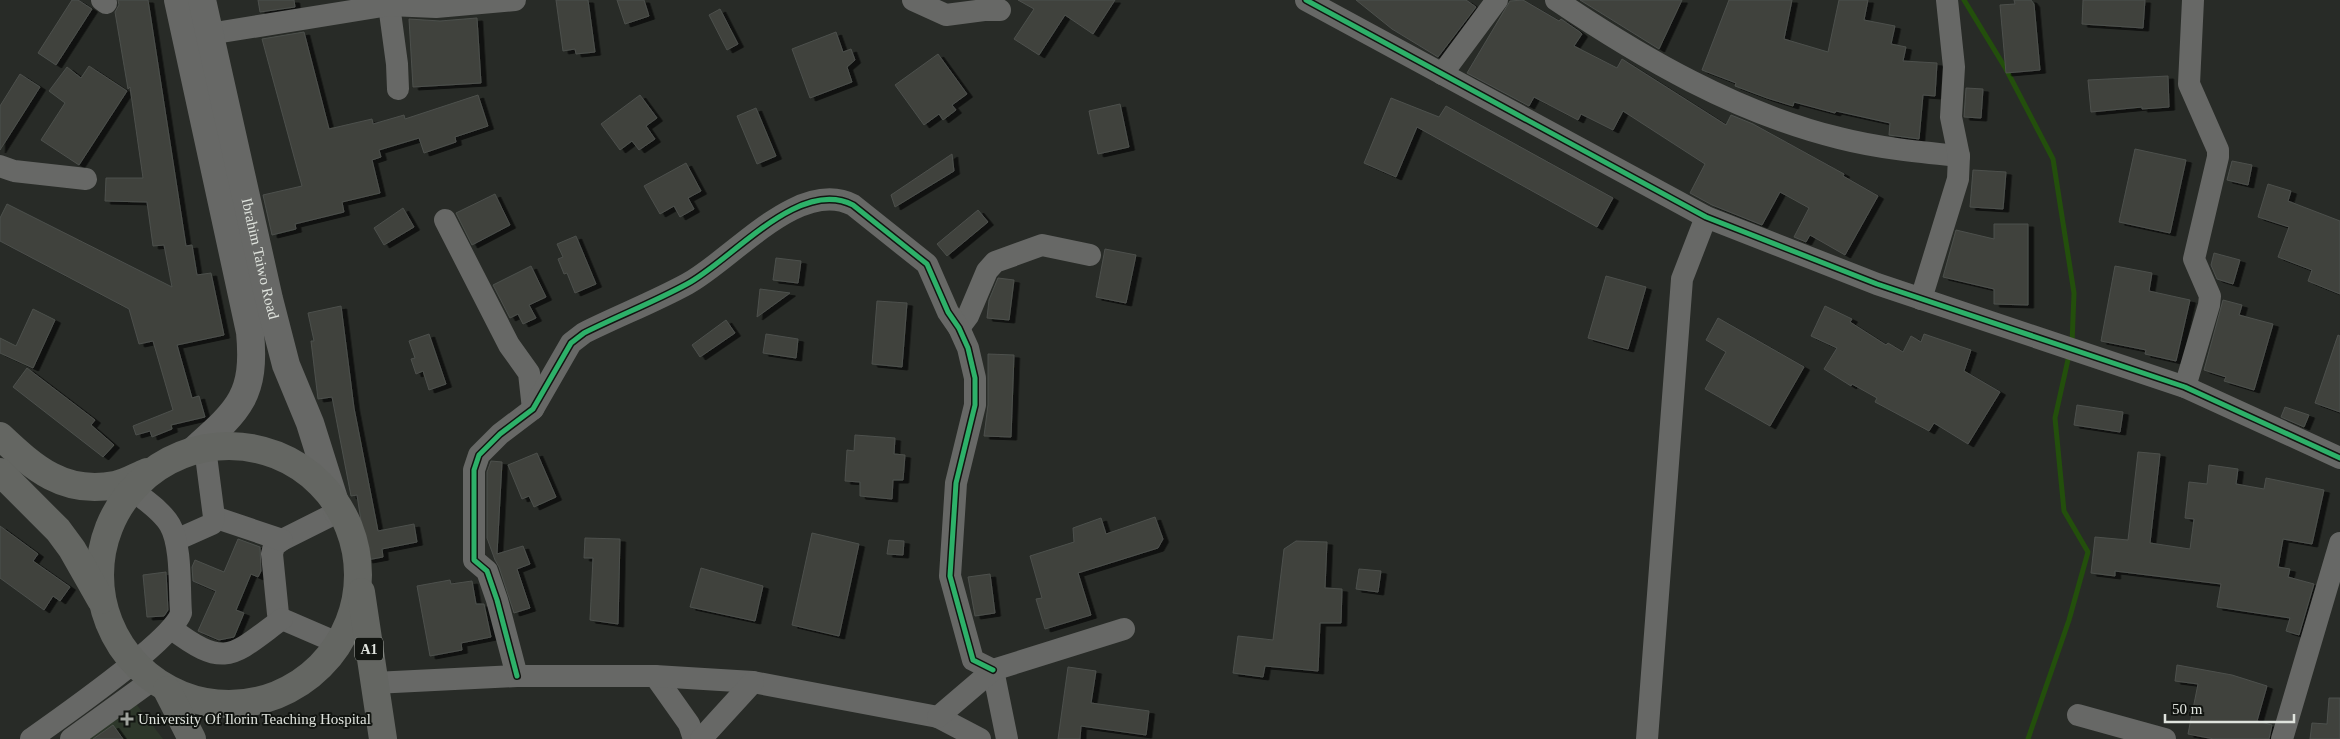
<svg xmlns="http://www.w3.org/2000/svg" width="2340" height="739" font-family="Georgia,serif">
  <defs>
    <filter id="shadow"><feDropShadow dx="5.5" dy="3" stdDeviation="0" flood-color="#0009"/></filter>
  </defs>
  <rect width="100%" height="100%" fill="#282b27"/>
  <path fill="#2d372a" d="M133,700L163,739H81Z"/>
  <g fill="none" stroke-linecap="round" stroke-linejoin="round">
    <g stroke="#234f0c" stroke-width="5">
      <path d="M1964,0L2006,69L2053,159L2074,293L2072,344"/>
      <path d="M2028,739L2069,620L2088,552L2064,511L2055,418L2069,355"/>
    </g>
  </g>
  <g fill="#3f423e" stroke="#4d504c" filter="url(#shadow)">
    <path d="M72,0H78L92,9L56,65L38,53Z"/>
    <path d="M118,0H148L186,246L192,245L197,275L211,273L224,335L177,345L192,398L199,396L205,417L171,425L172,429L152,437L150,431L136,435L133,426L173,410L153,341L139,344L129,309L0,241V218L7,204L172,287L164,245L153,246L147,202L105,201L106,178H143L130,87L128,89L115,12L119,5Z"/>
    <path d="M258,0H294L295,7L260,12Z"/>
    <path d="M556,0H588L595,52L576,54L575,49L563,51Z"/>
    <path d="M617,0H644L649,16L625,24Z"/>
    <path d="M1018,0H1115L1093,34L1065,15L1039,55L1014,39L1034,9Z"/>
    <path d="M1356,0H1466L1476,7L1438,57L1392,29Z"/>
    <path d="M1523,0L1559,21L1561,19L1580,32L1582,34L1574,46L1617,68L1622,59L1726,125L1731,115L1753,124L1844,174L1843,176L1878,196L1845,255L1810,235L1806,242L1794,237L1809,208L1780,192L1762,225L1712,205L1690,193L1705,164L1623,111L1613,130L1581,114L1578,120L1534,97L1529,106L1467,73L1510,1Z"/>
    <path d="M1580,0H1682L1659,49Z"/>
    <path d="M1729,0H1792L1784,39L1828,52L1839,0H1868L1864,20L1895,26L1891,44L1906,47L1903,61L1937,63L1935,96L1923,95L1919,139L1889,135L1890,123L1836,111L1835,113L1794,102L1793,106L1767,98L1735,86L1736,83L1702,70Z"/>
    <path d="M2014,0H2031L2034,4L2040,70L2006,73L2000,5L2015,4Z"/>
    <path d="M2083,0H2145L2143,28L2082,24Z"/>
    <path d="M720,9L738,44L727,50L709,15Z"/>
    <path d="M477,18L481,83L413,87L409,19L440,21Z"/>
    <path d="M304,32L329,129L372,119L373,124L404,115L405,119L478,95L488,126L455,137L456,142L424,153L419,138L379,150L381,157L372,160L380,193L342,202L344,212L295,224L296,229L272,235L263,195L302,186L262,39Z"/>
    <path d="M836,32L843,52L851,49L855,60L847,67L852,82L810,98L792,49Z"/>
    <path d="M938,54L967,94L952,105L956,110L943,120L939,114L924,125L895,85Z"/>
    <path d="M89,66L127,91L79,165L41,140L65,103L49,91L67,67L81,78Z"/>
    <path d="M20,74L40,87L0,150V106Z"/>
    <path d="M2168,76L2169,107L2142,109V107L2091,112L2088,80Z"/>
    <path d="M1966,88L1983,89L1981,118L1964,117Z"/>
    <path d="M640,95L657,118L646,126L655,139L639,150L632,141L620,150L601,124Z"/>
    <path d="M1391,98L1439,117L1446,106L1613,198L1597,227L1417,127L1396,177L1364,163Z"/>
    <path d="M1120,104L1129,147L1098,154L1089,111Z"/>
    <path d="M756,108L776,156L757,164L737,116Z"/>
    <path d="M2135,149L2186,160L2170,233L2119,222Z"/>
    <path d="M952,154L954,171L895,207L891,195Z"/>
    <path d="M2232,161L2252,165L2248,185L2227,180Z"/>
    <path d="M686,163L701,191L688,198L694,209L680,217L674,206L660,214L644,186Z"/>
    <path d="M1973,170L2006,172L2003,209L1970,207Z"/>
    <path d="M2268,184L2291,191L2288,201L2340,221V294L2308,281L2312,270L2278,257L2289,227L2258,217Z"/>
    <path d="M495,194L510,225L472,245L456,213Z"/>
    <path d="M403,208L414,227L384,245L374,228Z"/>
    <path d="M978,210L988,222L947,256L937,244Z"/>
    <path d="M1994,224H2028V305L1994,304V289L1943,277L1956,230L1994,239Z"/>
    <path d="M576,236L596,284L575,293L567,273L564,274L558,259L563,257L557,244Z"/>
    <path d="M1105,249L1136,255L1126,303L1096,297Z"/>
    <path d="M2214,253L2240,260L2233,284L2217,279L2211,265Z"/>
    <path d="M776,258L801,261L798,283L773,280Z"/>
    <path d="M531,266L546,297L529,305L536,318L523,324L518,314L510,318L493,285Z"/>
    <path d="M2115,266L2152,273L2149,291L2190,300L2176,361L2145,354L2146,350L2101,341Z"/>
    <path d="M1606,276L1646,287L1628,349L1588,338Z"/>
    <path d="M998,278L1014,280L1009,320L987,318L989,300Z"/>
    <path d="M760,289L790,293L757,317Z"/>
    <path d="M2223,300L2242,305L2239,315L2273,324L2254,390L2224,381L2226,377L2204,370Z"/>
    <path d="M877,301L907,303L902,367L872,364Z"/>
    <path d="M341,306L354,408L378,531L414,524L417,542L382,549L383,557L367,560L357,495L351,496L332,397L318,399L311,341H314L308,313Z"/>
    <path d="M1825,306L1852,319L1850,322L1886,345L1888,343L1903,352L1911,336L1921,342L1924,334L1971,350L1964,371L2000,392L1968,444L1934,423L1929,431L1875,402L1877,398L1852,384L1851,386L1824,369L1837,348L1811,336Z"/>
    <path d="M33,309L55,320L33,368L0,353V338L16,346Z"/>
    <path d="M1718,318L1804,367L1770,426L1705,389L1726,352L1706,340Z"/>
    <path d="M726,320L735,333L700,357L692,345Z"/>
    <path d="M429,334L446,384L429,390L423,371L416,374L411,359L415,358L409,341Z"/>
    <path d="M766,334L798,339L796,358L763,353Z"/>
    <path d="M2338,335L2340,336V412L2315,403Z"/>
    <path d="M988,354L1014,355L1011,437L984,436L988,405Z"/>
    <path d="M27,368L95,420L91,425L114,445L103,457L13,387Z"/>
    <path d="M2077,405L2123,412L2120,432L2074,425Z"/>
    <path d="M2285,407L2309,415L2304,427L2281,417Z"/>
    <path d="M855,435L895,438L894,454L905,455L903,480H893L892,499L860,496V482L845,481L847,450L854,451Z"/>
    <path d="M2138,452L2160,454L2150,543L2190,549L2194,519L2185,518L2189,482L2207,484L2209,465L2238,469L2236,484L2264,489L2266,478L2324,490L2312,544L2283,539L2278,567L2290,569L2288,577L2314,584L2299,635L2286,631L2290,618L2217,607L2221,584L2115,571V576L2091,573L2095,537L2128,540Z"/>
    <path d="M537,453L556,497L534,507L529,496L522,499L508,465Z"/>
    <path d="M491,461L502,462L497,554L523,546L530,564L517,569L530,608L514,613L499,567L495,560L487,538V472Z"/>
    <path d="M1155,517L1163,539L1158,548L1078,573L1091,615L1045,629L1036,599L1042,598L1030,556L1074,542L1073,528L1101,518L1106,534Z"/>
    <path d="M0,526L38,554L33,561L70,587L60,601L53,596L44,610L0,578Z"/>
    <path d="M812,533L859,544L839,636L792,625Z"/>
    <path d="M585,538L620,539L618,624L590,620L593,558H584Z"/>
    <path d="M238,539L260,547L261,571L258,577L251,574L236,610L244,613L234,637L219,640L198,631L216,591L193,581L192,567L195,560L224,572Z"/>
    <path d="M889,540L904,541L903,555L887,554Z"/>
    <path d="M1296,541L1327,542L1325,588L1342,589L1341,623H1320L1318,671L1265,666L1263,677L1233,673L1238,636L1273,640L1284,549Z"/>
    <path d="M701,568L763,586L755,621L690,607Z"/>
    <path d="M1359,569L1381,571L1378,592L1356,589Z"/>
    <path d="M166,572L168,610L164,616L147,617L143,575Z"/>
    <path d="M990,574L995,613L975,616L968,577Z"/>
    <path d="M450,580L451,584L472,581L476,604H484L491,637L461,643L462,650L430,656L417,586Z"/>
    <path d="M2177,665L2232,675L2267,686L2257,721L2272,725L2269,739H2214L2188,734L2198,684L2175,681Z"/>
    <path d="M1068,667L1096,671L1091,703L1149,711L1146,735L1081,726L1080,739H1058Z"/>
    <path d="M2329,698H2340V739H2310L2312,723L2327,724Z"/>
    <path d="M113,725L123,739H93Z"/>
  </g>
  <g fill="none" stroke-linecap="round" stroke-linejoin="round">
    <g stroke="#676866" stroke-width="22">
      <path d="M102,0L106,3"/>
      <path d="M913,0L946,15L984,10H1000"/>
      <path d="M1306,0L1706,217L1877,284L2185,387L2340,458"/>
      <path d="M1556,0C1642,58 1737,113 1839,138C1878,148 1919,152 1959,156"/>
      <path d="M389,5L397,64L398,89"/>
      <path d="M209,34L389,5L436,7L515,0"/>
      <path d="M1442,74L1497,0"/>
      <path d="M0,166L14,171L86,179"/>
      <path d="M445,220L509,345L529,373L533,409"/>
      <path d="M1921,299L1958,179L1959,156L1951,117L1954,67L1947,0"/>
      <path d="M959,328L968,316L987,271L995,262L1042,245L1090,255"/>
      <path d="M2185,387L2209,305L2210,296L2194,259L2218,157V150L2189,84L2193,0"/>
      <path d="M338,512L282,540L274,546L272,554L278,614L282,619L340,644"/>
      <path d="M214,517L282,540"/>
      <path d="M176,540L212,524L214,517L205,448"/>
      <path d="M172,629C226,670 233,655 282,619"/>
      <path d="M993,670L1007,739"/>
      <path d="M517,676L497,600L487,571L474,560V470L479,455L500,434L533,409L571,343L584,333C618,316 654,302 687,284C732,260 799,177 853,205L927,264L948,312L959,328L968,348L975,378V405L956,483L950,576L973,660L993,670"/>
      <path d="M655,676L689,724L694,739"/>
      <path d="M374,683L517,676H655L753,682L938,717L980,739"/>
      <path d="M2078,715L2165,739"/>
      <path d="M938,717L993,670L1124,629"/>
      <path d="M31,739C60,718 172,641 181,613C179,589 182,546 170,525C162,511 146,501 134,491"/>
      <path d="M71,739L151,681"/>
      <path d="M701,739L753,682"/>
      <path d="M1647,739L1682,279L1706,217"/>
      <path d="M2282,739L2340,543"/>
    </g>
    <g stroke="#676866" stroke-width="28">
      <path d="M178,0L250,332C256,396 239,410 194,450"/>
      <path id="s1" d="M202,0L269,299L286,365L310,423L338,512"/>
    </g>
    <g stroke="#646662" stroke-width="28">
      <path d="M0,436C34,468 64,495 115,485C126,483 137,476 147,472"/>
      <circle cx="229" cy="575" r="129"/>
      <path d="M0,472L58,530L72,549L101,600"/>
      <path d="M361,592L383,739"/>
      <path d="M167,690L192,739"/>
    </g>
    <g stroke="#121511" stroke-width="8">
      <g id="cycleway">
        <path d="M1306,0L1706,217L1877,284L2185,387L2340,458"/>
        <path d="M517,676L497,600L487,571L474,560V470L479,455L500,434L533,409L571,343L584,333C618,316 654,302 687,284C732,260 799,177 853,205L927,264L948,312L959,328L968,348L975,378V405L956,483L950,576L973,660L993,670"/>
      </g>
    </g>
    <use href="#cycleway" stroke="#2db169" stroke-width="5"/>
  </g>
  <path fill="#9fa39d" stroke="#121511" stroke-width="2" d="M124.5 711.5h5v5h5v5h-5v5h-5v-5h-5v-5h5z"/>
  <g text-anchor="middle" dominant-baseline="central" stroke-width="4" stroke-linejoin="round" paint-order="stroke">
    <rect fill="#121511" stroke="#a2a5a0" stroke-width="1" x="355" y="637.5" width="28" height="23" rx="4"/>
    <g font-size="14" font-weight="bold" fill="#dfe3dd">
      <text x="369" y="649">A1</text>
    </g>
    <g font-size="15" fill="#dfe3dd" stroke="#121511">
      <text stroke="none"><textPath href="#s1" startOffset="265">Ibrahim Taiwo Road</textPath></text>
    </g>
    <g font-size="15" fill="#dfe3dd" stroke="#121511" text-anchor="start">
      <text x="138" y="719">University Of Ilorin Teaching Hospital</text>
    </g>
  </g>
  <path d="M2165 714v8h129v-8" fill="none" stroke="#dfe3dd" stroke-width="2.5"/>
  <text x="2172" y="714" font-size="15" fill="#dfe3dd" stroke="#121511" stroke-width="4" paint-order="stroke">50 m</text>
</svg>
